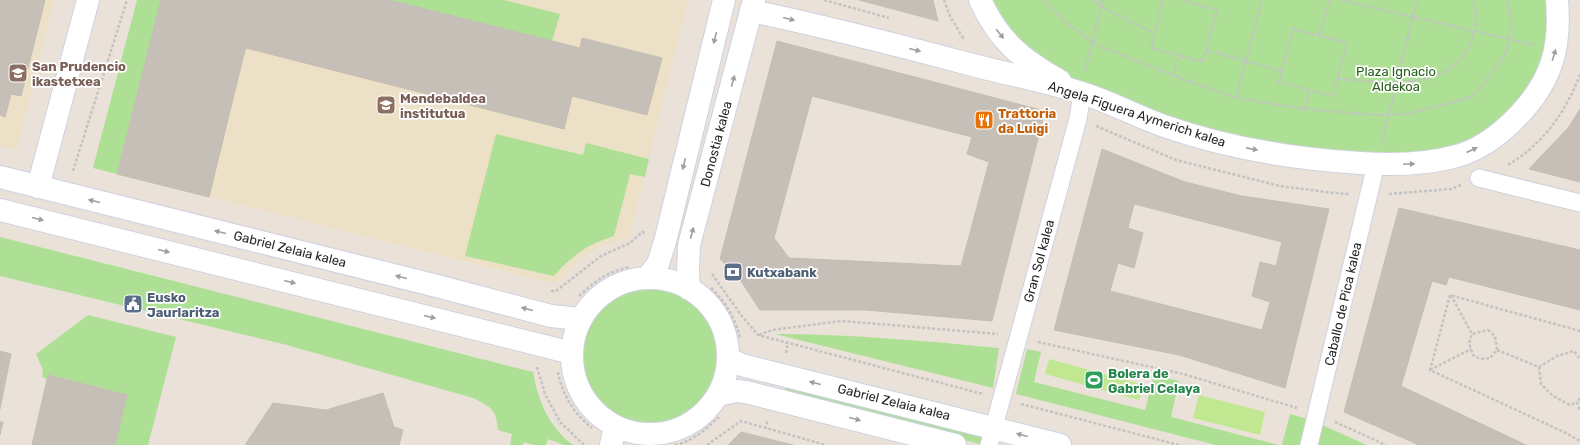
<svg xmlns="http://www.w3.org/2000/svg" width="1580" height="445" font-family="Rubik,sans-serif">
  <rect width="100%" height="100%" fill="#eae2d8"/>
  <g fill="#ece0c7">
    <path d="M0,0H54L17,150L0,146Z"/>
    <path d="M137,0H688L629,238L616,241L596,249L580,260L556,284L93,168Z"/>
  </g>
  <g fill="#ade094">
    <path d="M137,0H161L117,174L93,168Z"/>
    <path d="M390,0H504L560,14L552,41Z"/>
    <path d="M993,0H1549L1548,43L1537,81L1495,127L1464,146L1392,158L1246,141L1174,121L1112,98L1064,74L1012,35L997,11Z"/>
    <path d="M496,134L583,155L586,143L649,159L645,177L630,174L614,236C588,244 572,255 554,276L465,256Z"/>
    <path d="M0,237L533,372C538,401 549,427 573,445H564L548,439L546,445H533L524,442L523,445H510L512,434L498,430C496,410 492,407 473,398L287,345L0,276Z"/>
    <circle cx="651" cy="356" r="68"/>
    <path d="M88,315L176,337L148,445H115L127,395L49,375L47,379L42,377L43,370L36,354Z"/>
    <path d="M775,334C850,334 924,341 999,348L993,388Z"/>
    <path d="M1027,349L1041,352L1034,382L1145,410L1154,375L1179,381L1171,417L1279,445H1216L1016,394Z"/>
    <path d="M786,385L986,436L984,445L784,394Z"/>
    <path d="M1290,414L1307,419L1300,445H1282Z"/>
    <path d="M1322,425L1367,445H1317Z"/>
  </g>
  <g fill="#c1e890">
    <path d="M1049,359L1144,385L1139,400L1045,374Z"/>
    <path d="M1199,395L1265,412L1260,435L1193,418Z"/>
  </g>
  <g fill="#c5bfb8" stroke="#c4beb2" fill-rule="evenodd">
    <path d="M0,0H45L30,60L0,52Z"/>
    <path d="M161,0H390L580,48L582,38L662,58L647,115L572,96L564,129L246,48L243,58L152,35Z"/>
    <path d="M859,0H933L938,21Z"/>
    <path d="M152,35L243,58L209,197L117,174Z"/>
    <path d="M777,41L1045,111L992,321L866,310H760L737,275L720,259ZM812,96L972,137L967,154L989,162L961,266L789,258L774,238Z"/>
    <path d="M0,52L30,60L21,96L11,94L5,117L0,115Z"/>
    <path d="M1580,109V182L1529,169L1568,128Z"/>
    <path d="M1102,149L1185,182L1242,196L1329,209L1285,388L1179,355L1054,330ZM1134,204L1282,242L1276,266L1260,262L1252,296L1270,302L1262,330L1110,291L1118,263L1134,268L1143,233L1128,228Z"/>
    <path d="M1399,208L1580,250V310L1449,277L1446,285L1432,281L1401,386L1526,445H1419L1344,412Z"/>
    <path d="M0,351L11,354L0,409Z"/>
    <path d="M48,375L127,395L115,445H32Z"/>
    <path d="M383,393L394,427L403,430L399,445H245L273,403L326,410Z"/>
    <path d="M0,422H3L0,435Z"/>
    <path d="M741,432L793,445H728Z"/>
  </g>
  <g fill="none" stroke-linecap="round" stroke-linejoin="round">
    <g stroke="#cdd1e0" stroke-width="19">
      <g id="pedestrian">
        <path d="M1479,178L1580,203"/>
        <path d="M989,445L1078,119L1082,93"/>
        <path d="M1309,445L1376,164"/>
      </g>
    </g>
    <g stroke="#cdd1e0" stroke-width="24">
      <g id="minor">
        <path d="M980,0C999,41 1021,59 1060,81"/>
        <path d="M751,11C824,26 897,45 969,64C1006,74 1045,81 1082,93C1110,102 1136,116 1164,126C1227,148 1294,159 1360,163C1391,165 1423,165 1453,157C1479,151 1501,134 1519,115C1552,80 1561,47 1557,0"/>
        <path d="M0,177L433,285L551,316L581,319"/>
        <path d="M38,187L88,0"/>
        <path d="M0,210L572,353"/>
        <path d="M647,278L658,264L666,238L724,0"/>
        <circle cx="650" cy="356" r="78"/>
        <path d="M689,289L688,272L689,245L754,0"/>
        <path d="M728,358L742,365L1060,445"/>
        <path d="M718,395L736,391L746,392L955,445"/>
        <path d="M611,445L615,427"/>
      </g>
    </g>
    <g stroke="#c3c3c3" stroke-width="2.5" stroke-dasharray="3 2" stroke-linecap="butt">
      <path d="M824,0L889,18"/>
      <path d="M944,0L950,16L963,38H961"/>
      <path d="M1044,0L1067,23L1099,46L1180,78L1236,98L1305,109L1376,115L1407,114L1472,97L1491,75L1507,51L1511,25L1508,0"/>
      <path d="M1092,0L1126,20L1154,33"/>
      <path d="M1163,0L1151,48L1203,62L1217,10L1181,0"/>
      <path d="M1341,0L1534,45"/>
      <path d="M1293,29L1347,43L1333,96L1279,82Z"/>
      <path d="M1319,35L1330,0"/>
      <path d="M1206,50L1282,71"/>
      <path d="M1085,71L1103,0"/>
      <path d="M1174,76L1178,55"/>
      <path d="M1338,79C1381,81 1442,94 1468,48C1476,34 1478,16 1473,0"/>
      <path d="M1236,98L1262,0"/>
      <path d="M1305,109L1310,90"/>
      <path d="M1096,126L1176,160L1280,186L1334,193L1349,194"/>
      <path d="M1382,142L1417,0"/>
      <path d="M1508,165C1544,143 1565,113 1580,75"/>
      <path d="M73,171L127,0"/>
      <path d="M1389,194L1451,189L1461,185"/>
      <path d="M712,274L741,315L758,335L983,394"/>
      <path d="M711,288C726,302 735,318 740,338"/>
      <path d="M551,291H556L601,256L630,243L642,232L645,233"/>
      <path d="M1451,295L1472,334"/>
      <path d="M579,296C595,281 607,272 629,267"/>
      <path d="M1488,330L1495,336L1497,350L1490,358L1480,359L1473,355L1469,343L1472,334Z"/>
      <path d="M1580,331L1450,295L1430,370L1566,433L1580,441"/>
      <path d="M759,335L772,330L842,321L998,334"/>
      <path d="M1038,342L1183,374L1297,408"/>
      <path d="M1497,350L1539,367L1557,356L1574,351L1580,359"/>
      <path d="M786,353L788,343"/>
      <path d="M537,367L545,394L560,422L584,445"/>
      <path d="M1539,367L1541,384L1553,396L1570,405L1577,402"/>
      <path d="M1430,370L1471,349"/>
      <path d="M558,372C562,394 574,414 592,428"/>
      <path d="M1580,398L1577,402L1580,411"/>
      <path d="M1021,404L1179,445"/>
      <path d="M1335,422L1386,445"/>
      <path d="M765,429L768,420"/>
      <path d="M675,445C692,442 706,429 719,417"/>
      <path d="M707,445L741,421L826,445"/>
    </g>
    <use href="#pedestrian" stroke="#fff" stroke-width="17"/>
    <use href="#minor" stroke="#fff" stroke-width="22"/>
  </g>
  <defs><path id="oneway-solid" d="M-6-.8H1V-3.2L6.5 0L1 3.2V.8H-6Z"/></defs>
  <g fill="#9e9e9e">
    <use href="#oneway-solid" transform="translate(789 19) rotate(14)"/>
    <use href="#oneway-solid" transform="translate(1000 34) rotate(52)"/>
    <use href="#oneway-solid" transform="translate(715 38) rotate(104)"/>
    <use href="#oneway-solid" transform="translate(915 50) rotate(14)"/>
    <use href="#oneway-solid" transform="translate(1554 55) rotate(-73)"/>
    <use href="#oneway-solid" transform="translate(733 81) rotate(-75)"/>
    <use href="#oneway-solid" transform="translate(1252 149) rotate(11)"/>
    <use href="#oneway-solid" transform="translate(1472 150) rotate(-25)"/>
    <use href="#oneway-solid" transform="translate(684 164) rotate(104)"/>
    <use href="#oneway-solid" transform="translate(1409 164) rotate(-3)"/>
    <use href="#oneway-solid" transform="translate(94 201) rotate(-166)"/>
    <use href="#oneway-solid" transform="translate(38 219) rotate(14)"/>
    <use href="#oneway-solid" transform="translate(220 232) rotate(-166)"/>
    <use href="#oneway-solid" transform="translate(692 233) rotate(-75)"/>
    <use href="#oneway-solid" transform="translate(164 251) rotate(14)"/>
    <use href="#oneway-solid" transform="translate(401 277) rotate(-166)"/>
    <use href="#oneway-solid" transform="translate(290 282) rotate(14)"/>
    <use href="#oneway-solid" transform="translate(527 309) rotate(-165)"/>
    <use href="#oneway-solid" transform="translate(430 317) rotate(14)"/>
    <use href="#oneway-solid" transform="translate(815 383) rotate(-166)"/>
    <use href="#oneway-solid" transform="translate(855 419) rotate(15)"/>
    <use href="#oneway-solid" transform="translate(1022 435) rotate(-165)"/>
  </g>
  <defs>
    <g id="school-square" transform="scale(1)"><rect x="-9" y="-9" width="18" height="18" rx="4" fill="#8d6e63" stroke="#fff"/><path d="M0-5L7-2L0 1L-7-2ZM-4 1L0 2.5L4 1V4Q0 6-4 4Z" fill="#fff"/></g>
    <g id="restaurant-square" transform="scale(1)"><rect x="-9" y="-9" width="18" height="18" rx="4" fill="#e8710a" stroke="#fff"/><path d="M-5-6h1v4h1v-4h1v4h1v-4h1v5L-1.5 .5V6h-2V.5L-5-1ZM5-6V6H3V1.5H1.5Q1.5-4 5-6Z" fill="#fff"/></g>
    <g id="bank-square" transform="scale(1)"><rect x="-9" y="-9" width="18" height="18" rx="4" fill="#5c6f8a" stroke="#fff"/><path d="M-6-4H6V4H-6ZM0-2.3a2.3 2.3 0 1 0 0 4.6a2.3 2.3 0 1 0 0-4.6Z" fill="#fff"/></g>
    <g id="civic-square" transform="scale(1)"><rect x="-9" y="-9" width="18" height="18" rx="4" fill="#5c6f8a" stroke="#fff"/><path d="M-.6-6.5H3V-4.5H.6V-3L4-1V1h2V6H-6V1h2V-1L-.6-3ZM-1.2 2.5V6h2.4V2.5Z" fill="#fff"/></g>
    <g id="stadium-square" transform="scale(1)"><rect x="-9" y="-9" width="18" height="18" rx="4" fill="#2e9e5b" stroke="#fff"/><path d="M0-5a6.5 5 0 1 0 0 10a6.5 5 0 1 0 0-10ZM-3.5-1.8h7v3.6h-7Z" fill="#fff"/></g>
  </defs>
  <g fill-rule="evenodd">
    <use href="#school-square" x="18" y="73"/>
    <use href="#school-square" x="386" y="105"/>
    <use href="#restaurant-square" x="984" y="120"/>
    <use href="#bank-square" x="733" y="272"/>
    <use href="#civic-square" x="133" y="304"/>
    <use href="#stadium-square" x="1094" y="380"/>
  </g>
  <g text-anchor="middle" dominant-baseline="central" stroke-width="3.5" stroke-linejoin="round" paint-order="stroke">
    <g font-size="13" font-weight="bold" fill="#785e54" stroke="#fff" text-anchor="start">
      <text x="32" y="66">San Prudencio<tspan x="32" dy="15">ikastetxea</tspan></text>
      <text x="400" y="98">Mendebaldea<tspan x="400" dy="15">institutua</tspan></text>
    </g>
    <g font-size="13" fill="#27611a" stroke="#fff">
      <text x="1396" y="71">Plaza Ignacio<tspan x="1396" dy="15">Aldekoa</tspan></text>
    </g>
    <g font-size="13" font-weight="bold" fill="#c56008" stroke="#fff" text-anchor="start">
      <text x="998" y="113">Trattoria<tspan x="998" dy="15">da Luigi</tspan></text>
    </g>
    <g font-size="13" fill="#272727" stroke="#fff">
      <text transform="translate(1137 114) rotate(18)">Angela Figuera Aymerich kalea</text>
      <text transform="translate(716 144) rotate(-75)">Donostia kalea</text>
      <text transform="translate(290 249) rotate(14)">Gabriel Zelaia kalea</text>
      <text transform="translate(1039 261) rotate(-75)">Gran Sol kalea</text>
      <text transform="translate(1343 304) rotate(-77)">Caballo de Pica kalea</text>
      <text transform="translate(894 402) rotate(14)">Gabriel Zelaia kalea</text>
    </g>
    <g font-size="13" font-weight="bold" fill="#4e5e75" stroke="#fff" text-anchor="start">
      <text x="747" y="272">Kutxabank</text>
      <text x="147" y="297">Eusko<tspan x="147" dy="15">Jaurlaritza</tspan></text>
    </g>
    <g font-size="13" font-weight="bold" fill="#27864d" stroke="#fff" text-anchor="start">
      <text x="1108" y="373">Bolera de<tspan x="1108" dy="15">Gabriel Celaya</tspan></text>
    </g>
  </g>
</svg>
